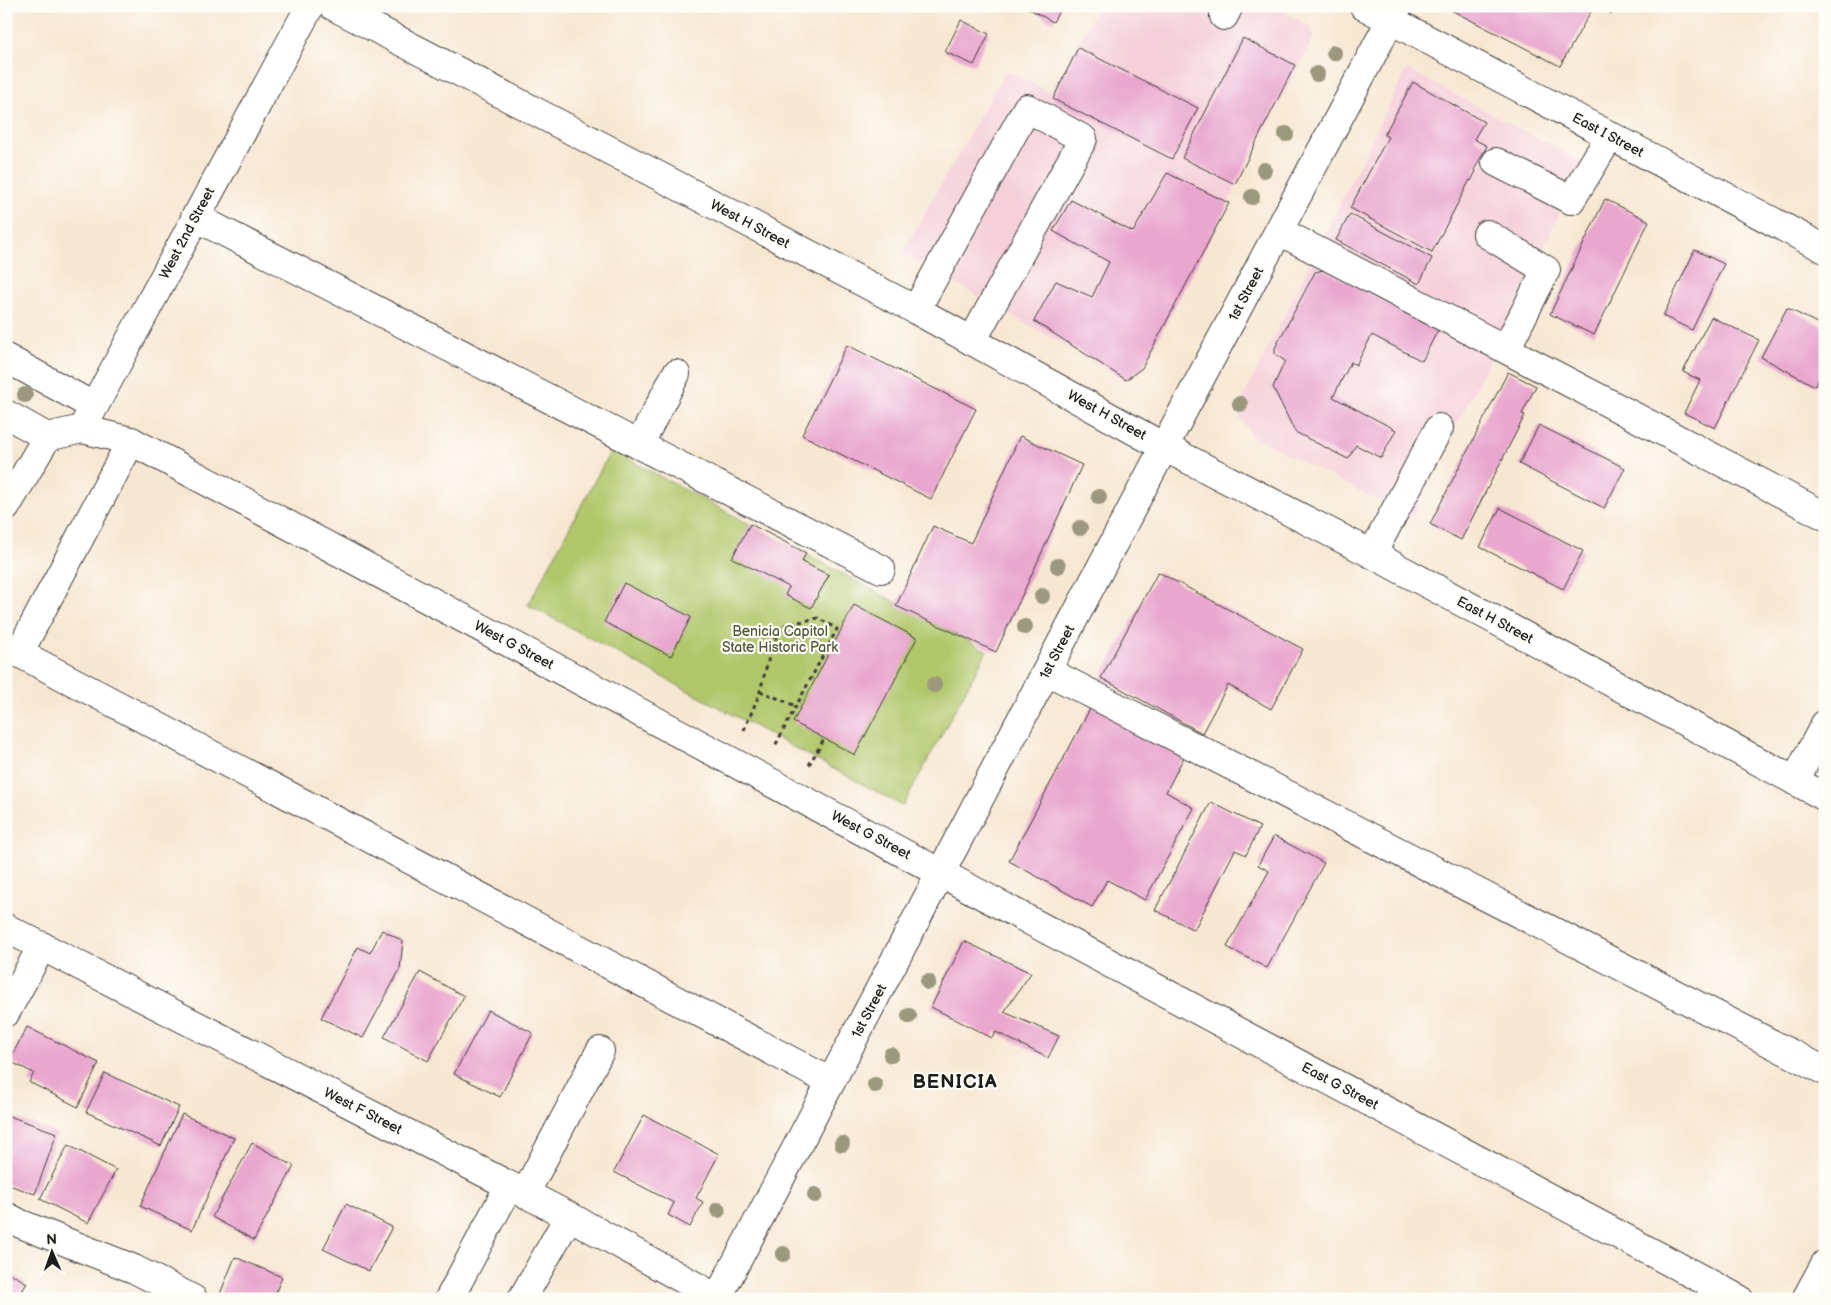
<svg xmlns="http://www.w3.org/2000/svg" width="1831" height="1305" font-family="'Balsamiq Sans',sans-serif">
  <rect width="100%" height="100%" fill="#fdfcf7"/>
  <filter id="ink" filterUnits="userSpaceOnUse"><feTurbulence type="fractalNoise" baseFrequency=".02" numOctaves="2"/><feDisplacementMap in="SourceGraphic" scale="10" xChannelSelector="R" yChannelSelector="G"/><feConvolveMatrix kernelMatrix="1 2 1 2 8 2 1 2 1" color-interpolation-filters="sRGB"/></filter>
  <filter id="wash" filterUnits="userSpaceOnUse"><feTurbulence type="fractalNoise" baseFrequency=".0096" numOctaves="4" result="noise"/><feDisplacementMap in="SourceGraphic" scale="20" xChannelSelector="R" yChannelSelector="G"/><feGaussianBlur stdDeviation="1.12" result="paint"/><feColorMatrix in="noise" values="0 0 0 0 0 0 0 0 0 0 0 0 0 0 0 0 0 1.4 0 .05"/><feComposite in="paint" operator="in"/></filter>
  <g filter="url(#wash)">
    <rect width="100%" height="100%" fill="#f7e7d2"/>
    <g fill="#f5cfda">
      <path d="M1098,6H1273L1311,27L1314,37L1142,368L1126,380L902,253L1006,70L1051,93Z"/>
      <path d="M1407,69L1584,163L1412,518L1252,436L1236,412Z"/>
    </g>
    <path fill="#b1c76b" stroke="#667244" d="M611,450L987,651L903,806L528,605Z"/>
    <g id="blocks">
      <g fill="#e9a6ce">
        <path d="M1024,6H1062L1053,22Z"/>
        <path d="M1453,6H1594L1560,66L1451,10Z"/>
        <path d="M1596,6H1616L1612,14Z"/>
        <path d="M961,20L989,34L974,65L945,52Z"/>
        <path d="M1243,38L1295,65L1235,184L1182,158Z"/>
        <path d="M1078,48L1198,108L1172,159L1053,99Z"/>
        <path d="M1413,82L1484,122L1474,139L1487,146L1474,170L1476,171L1471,181L1470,180L1432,252L1350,208L1388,137L1384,135Z"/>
        <path d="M1167,173L1229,203L1142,368L1126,380L1034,321L1056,281L1092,297L1109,262L1053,231L1071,200L1133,232Z"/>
        <path d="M1605,199L1649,221L1594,335L1550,314Z"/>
        <path d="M1350,214L1432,258L1419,284L1336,240Z"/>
        <path d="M1695,250L1724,264L1692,330L1663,316Z"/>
        <path d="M1324,270L1438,330L1422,361L1372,335L1356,365L1351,362L1333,397L1396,430L1381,458L1356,445L1348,459L1295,432L1273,387L1285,361L1275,354V348L1315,272Z"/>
        <path d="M1787,308L1825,327V368L1815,386L1761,357Z"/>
        <path d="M1711,317L1759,340L1715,428L1684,413L1700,380L1683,372Z"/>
        <path d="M847,345L976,409L931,499L802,435Z"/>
        <path d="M1508,372L1536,386L1522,414L1525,415L1461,540L1430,524Z"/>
        <path d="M1539,425L1625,468L1604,508L1519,464Z"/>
        <path d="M1020,436L1082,465L996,652L896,606L933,526L971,543Z"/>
        <path d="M1500,508L1583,551L1563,589L1480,547Z"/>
        <path d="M750,524L806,553L802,562L829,575L811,608L785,595L789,587L732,558Z"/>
        <path d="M1158,572L1303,649L1271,709L1228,685L1202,733L1101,678Z"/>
        <path d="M624,583L691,617L671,656L604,622Z"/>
        <path d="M854,605L917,638L855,755L793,722Z"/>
        <path d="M1092,705L1186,753L1166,792L1194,808L1145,900L1107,880L1092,907L1009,861Z"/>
        <path d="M1211,802L1260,827L1246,855L1235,850L1194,930L1155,910Z"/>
        <path d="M1274,836L1324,863L1267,968L1227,947L1269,871L1258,865Z"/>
        <path d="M382,930L403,941L400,969L363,1038L321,1018L358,947L370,953Z"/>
        <path d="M964,941L1031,973L1004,1012L1059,1036L1048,1058L996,1032L992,1038L931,1007Z"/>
        <path d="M420,972L464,996L428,1061L384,1037Z"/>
        <path d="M488,1010L533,1033L500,1097L454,1074Z"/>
        <path d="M27,1027L99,1063L78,1107L29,1082L34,1073L9,1061Z"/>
        <path d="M105,1073L179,1107L161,1146L86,1112Z"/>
        <path d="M182,1114L234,1138L192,1230L140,1206Z"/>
        <path d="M6,1115L57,1133L35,1194L6,1184Z"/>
        <path d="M644,1115L719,1154L696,1198L703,1202L690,1227L668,1215L674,1203L614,1172Z"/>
        <path d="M252,1143L294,1166L254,1240L212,1217Z"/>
        <path d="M68,1145L116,1170L88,1223L40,1199Z"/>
        <path d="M346,1204L392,1227L369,1271L323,1249Z"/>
        <path d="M235,1257L282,1277L273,1299H233L220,1294Z"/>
        <path d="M6,1271L27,1283L17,1299H6Z"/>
      </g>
    </g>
  </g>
  <g filter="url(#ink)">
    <use href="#blocks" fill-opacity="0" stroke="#3d3a37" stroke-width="1"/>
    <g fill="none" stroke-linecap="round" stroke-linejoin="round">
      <g stroke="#3d3a37" stroke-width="30">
        <g id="minor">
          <path d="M333,6L916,310L1164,447L1372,554L1825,797"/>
          <path d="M1364,6L1825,249"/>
          <path d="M1224,16L1229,6"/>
          <path d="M1496,162L1571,200L1610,136"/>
          <path d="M195,217L881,569"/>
          <path d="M1279,231L1825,516"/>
          <path d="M1487,234L1546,270L1506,349"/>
          <path d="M916,310L1027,108L1083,139L972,341"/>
          <path d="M6,358L93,406"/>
          <path d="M6,414L47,437"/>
          <path d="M82,429L131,441L1739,1299"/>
          <path d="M47,437L82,429L310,6"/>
          <path d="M131,441L19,653L831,1082"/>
          <path d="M639,445L676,374"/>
          <path d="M6,507L47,437"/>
          <path d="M1372,554L1439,428"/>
          <path d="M1047,671L1825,1071"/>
          <path d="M1795,781L1825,724"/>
          <path d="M6,928L569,1216L719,1299"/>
          <path d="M6,1012L42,946"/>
          <path d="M525,1194L600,1051"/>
          <path d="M6,1216L21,1224L134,1269L193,1299"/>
          <path d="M449,1299L509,1186"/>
          <path d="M522,1299L569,1216"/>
          <path d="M1806,1299L1825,1264"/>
        </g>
      </g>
      <g stroke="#3d3a37" stroke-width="30">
        <path id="major" d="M717,1299L1164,447L1398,6"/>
      </g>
      <g stroke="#3d3a37" stroke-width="3" stroke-dasharray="4 4" stroke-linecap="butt">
        <path d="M760,691L796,706"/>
        <path d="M744,730L759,695L773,642L785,625L818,618L837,629L775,746"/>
        <path d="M809,765L824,739"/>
      </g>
      <use href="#minor" stroke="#fff" stroke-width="28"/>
      <use href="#major" stroke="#fff" stroke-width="28"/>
    </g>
    <g fill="#9b987d">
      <circle cx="1334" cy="53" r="8"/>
      <circle cx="1317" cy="74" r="8"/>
      <circle cx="1286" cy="134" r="8"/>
      <circle cx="1264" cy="170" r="8"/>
      <circle cx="1252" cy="197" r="8"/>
      <circle cx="25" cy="395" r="8"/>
      <circle cx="1240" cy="404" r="8"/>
      <circle cx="1099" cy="497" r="8"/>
      <circle cx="1080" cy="528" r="8"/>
      <circle cx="1058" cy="566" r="8"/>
      <circle cx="1042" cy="596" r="8"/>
      <circle cx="1025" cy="627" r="8"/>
      <circle cx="934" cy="685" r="8"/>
      <circle cx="928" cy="982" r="8"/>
      <circle cx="909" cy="1016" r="8"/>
      <circle cx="891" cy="1055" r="8"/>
      <circle cx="875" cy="1085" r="8"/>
      <circle cx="842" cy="1144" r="8"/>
      <circle cx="815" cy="1195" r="8"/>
      <circle cx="718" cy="1210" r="8"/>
      <circle cx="783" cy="1254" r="8"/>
    </g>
  </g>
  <g text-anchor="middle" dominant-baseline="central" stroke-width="4.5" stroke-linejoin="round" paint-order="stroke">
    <g font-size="14" fill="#1c1c1c" stroke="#fdfcf7">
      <text transform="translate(1608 135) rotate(28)">East I Street</text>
      <text transform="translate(750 224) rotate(28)">West H Street</text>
      <text transform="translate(187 233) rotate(-62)">West 2nd Street</text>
      <text transform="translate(1246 294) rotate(-62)">1st Street</text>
      <text transform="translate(1107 415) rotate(29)">West H Street</text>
      <text transform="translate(1495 620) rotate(28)">East H Street</text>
      <text transform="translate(514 645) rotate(28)">West G Street</text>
      <text transform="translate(1057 652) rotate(-62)">1st Street</text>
      <text transform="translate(871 835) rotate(28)">West G Street</text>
      <text transform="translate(869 1011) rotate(-62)">1st Street</text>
      <text transform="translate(1340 1086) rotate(28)">East G Street</text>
      <text transform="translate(363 1111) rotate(27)">West F Street</text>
    </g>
    <g font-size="14" fill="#505838" stroke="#fdfcf7">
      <text x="780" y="631">Benicia Capitol<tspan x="780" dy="16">State Historic Park</tspan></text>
    </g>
    <g font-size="19" font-weight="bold" letter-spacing="1" fill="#1c1c1c" stroke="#fdfcf7">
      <text x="955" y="1082">BENICIA</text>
    </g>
  </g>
  <rect width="1831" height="1305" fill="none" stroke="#fdfcf7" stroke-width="25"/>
  <g transform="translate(52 1252) rotate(358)" stroke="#fdfcf7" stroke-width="4" paint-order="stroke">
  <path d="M0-4L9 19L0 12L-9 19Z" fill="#1c1c1c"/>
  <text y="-8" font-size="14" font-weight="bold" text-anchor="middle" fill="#1c1c1c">N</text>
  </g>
</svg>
